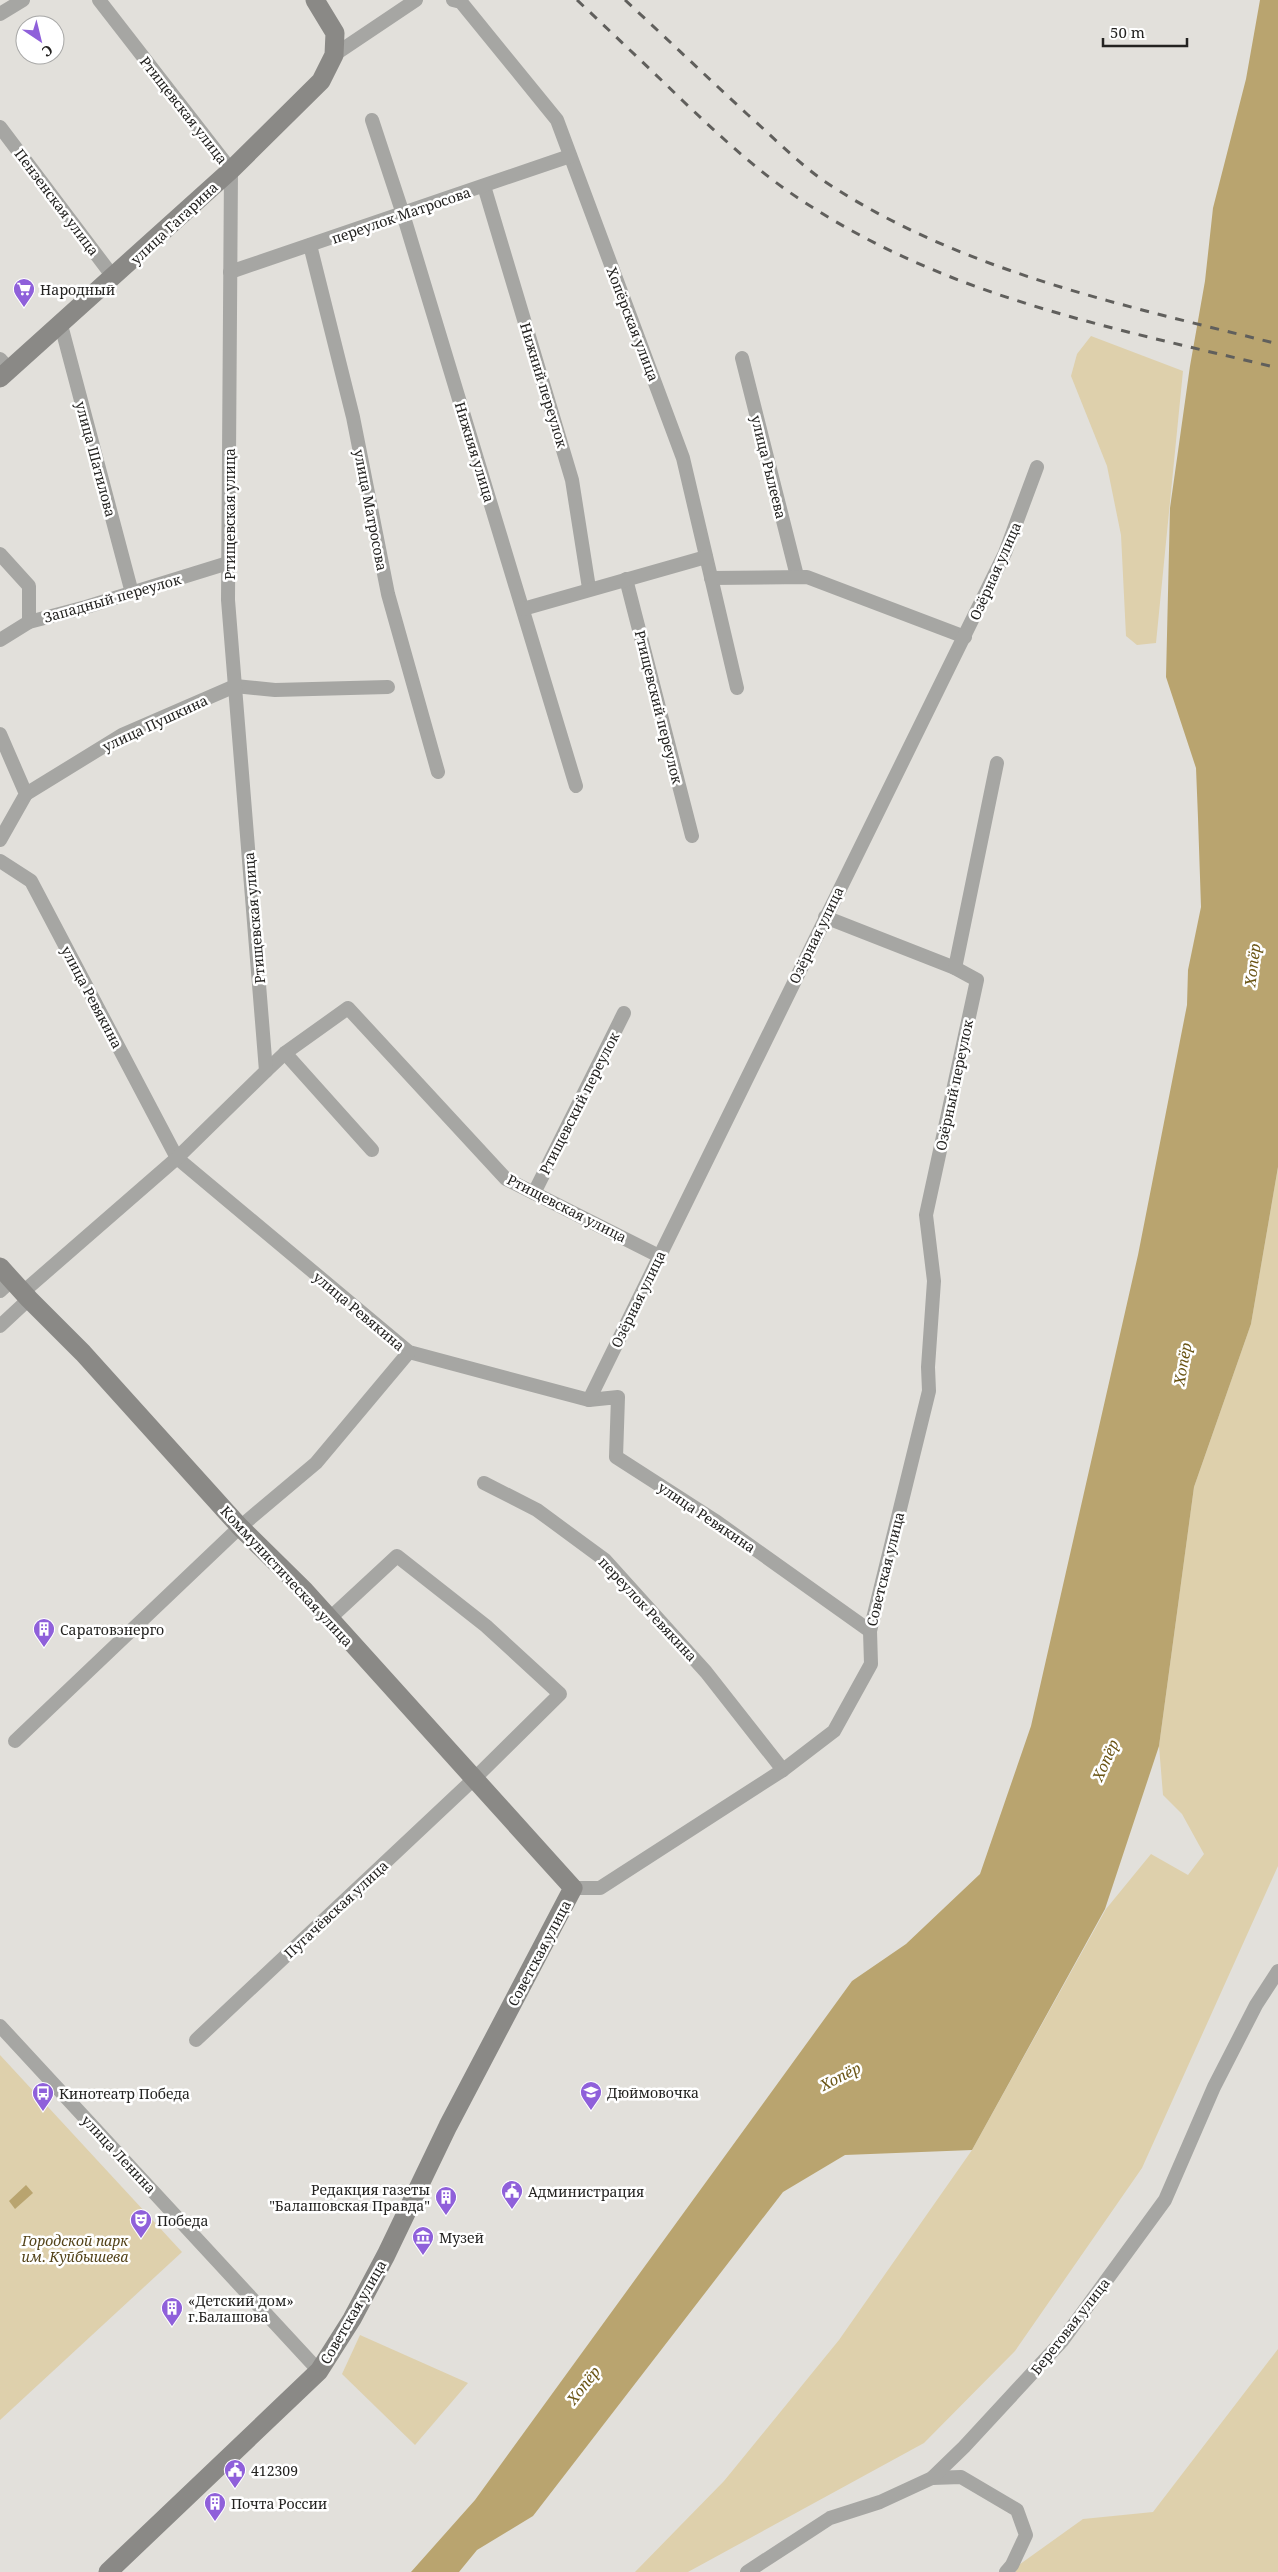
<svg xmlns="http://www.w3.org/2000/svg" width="1278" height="2572" font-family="'Noto Serif',serif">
  <rect width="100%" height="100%" fill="#e2e0db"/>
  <g fill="#ded0ac">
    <path d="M1091,336L1183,371L1156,643L1137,645L1126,636L1121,535L1107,466L1071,376L1077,354Z"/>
    <path d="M1278,1167V1866L1142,2168L1015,2351L924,2443L688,2572H635L724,2481L839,2340L972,2150L1106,1909L1151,1854L1188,1875L1204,1854L1182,1814L1163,1795L1159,1746L1194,1487L1251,1324Z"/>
    <path d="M0,2055L182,2252L0,2420Z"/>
    <path d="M360,2335L468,2383L415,2445L342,2374Z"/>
    <path d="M1278,2349V2572H1016V2567L1083,2519L1153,2512Z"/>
  </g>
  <g fill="#b9a46f">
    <path d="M1260,0H1278V1167L1251,1324L1194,1487L1159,1746L1105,1909L972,2150L845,2155L783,2192L533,2516L477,2550L459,2572H411L475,2500L852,1981L906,1944L980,1874L1031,1726L1138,1255L1187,1005L1188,970L1201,907L1198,818L1196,768L1166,677L1170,508L1190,366L1205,281L1213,208L1246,79Z"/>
    <path d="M26,2185L33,2193L15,2209L9,2201Z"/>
  </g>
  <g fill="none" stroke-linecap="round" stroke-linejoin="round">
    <g stroke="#a6a6a3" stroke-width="14">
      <path d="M453,0L461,2L557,120L683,458L737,688"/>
      <path d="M0,14L23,0"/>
      <path d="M334,55L416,0"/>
      <path d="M372,120L403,214L576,786"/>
      <path d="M0,127L114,278"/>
      <path d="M484,186L572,480L589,588"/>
      <path d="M310,245L353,417L388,594L438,772"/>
      <path d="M230,272L570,156"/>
      <path d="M61,325L132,593"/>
      <path d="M742,358L797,576"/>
      <path d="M0,359L9,369"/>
      <path d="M0,554L29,586V622"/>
      <path d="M711,578L807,577L965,637"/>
      <path d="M626,579L692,836"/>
      <path d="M523,609L706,557"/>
      <path d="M0,640L29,622L86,607L228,563"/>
      <path d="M0,734L26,794L0,840"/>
      <path d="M26,794L122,735L235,686L275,690L388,687"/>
      <path d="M0,861L31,881L177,1158L409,1352L589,1400L618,1397L616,1457L717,1522L870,1631"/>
      <path d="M825,917L955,968"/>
      <path d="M285,1053L372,1150"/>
      <path d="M266,1071L285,1053L348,1008L506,1179L659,1256"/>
      <path d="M534,1193L624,1013"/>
      <path d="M0,1291L12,1280"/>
      <path d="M23,1292L177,1158L266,1071L228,600L231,170L99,0"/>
      <path d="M0,1326L29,1299"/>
      <path d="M589,1400L1005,553L1037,467"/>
      <path d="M484,1483L537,1510L605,1560L706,1672L783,1770"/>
      <path d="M15,1741L240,1527L316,1463L409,1352"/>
      <path d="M573,1888H600L783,1770L834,1731L871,1664L870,1631L929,1391L928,1367L934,1281L926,1215L977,980L955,968L997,763"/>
      <path d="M0,2026L319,2371"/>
      <path d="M196,2040L475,1778L560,1694L486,1626L397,1556L329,1619"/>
      <path d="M932,2478L961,2477L1017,2510L1026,2535L1012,2565L1006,2572"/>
      <path d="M747,2572L830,2518L880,2502L932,2478L964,2447L1062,2341L1165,2200L1214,2087L1256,2005L1278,1971"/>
    </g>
    <g stroke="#8a8986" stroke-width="19">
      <path d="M0,378L231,170L321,81L334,55L335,33L315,0"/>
      <path d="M0,1267L29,1299L83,1353L240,1527L305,1591L573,1888L448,2126L386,2255L352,2319L319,2371L108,2572"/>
    </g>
    <g stroke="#605f5c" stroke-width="3" stroke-dasharray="9 9" stroke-linecap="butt">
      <path d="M577,0C613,34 648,67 683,101C720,136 756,170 798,198C946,297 1109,327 1278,368"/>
      <path d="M625,0C666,38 706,76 747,114C772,136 797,162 824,181C959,271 1123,305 1278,344"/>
    </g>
  </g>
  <defs>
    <g id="supermarket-pin" transform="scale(1.125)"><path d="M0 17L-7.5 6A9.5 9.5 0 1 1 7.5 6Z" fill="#8f60da" stroke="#fff"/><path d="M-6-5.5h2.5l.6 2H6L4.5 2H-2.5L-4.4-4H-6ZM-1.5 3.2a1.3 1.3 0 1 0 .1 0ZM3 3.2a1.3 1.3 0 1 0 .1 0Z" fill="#fff"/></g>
    <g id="building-pin" transform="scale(1.125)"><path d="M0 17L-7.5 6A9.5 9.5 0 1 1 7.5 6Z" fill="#8f60da" stroke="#fff"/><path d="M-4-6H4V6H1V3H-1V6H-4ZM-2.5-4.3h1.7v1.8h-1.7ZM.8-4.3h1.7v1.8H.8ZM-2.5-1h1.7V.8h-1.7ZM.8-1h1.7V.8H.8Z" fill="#fff"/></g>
    <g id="school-pin" transform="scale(1.125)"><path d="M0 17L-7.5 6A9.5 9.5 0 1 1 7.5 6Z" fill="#8f60da" stroke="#fff"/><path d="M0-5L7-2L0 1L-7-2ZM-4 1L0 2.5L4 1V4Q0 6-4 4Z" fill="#fff"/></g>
    <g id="bus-pin" transform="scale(1.125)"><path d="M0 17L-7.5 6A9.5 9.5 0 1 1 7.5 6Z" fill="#8f60da" stroke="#fff"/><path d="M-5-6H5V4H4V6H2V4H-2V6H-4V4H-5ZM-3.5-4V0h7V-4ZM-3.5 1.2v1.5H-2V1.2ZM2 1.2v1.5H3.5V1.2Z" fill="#fff"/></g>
    <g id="civic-pin" transform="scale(1.125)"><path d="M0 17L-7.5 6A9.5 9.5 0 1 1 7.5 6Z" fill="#8f60da" stroke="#fff"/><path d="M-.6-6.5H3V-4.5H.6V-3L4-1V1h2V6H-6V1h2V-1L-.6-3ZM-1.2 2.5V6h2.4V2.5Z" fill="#fff"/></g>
    <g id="theatre-pin" transform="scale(1.125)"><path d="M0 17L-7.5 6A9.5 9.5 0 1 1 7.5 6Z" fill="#8f60da" stroke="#fff"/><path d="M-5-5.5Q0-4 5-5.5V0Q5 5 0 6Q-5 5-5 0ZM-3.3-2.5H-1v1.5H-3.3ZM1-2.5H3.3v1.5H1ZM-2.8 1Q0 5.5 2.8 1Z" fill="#fff"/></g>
    <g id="museum-pin" transform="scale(1.125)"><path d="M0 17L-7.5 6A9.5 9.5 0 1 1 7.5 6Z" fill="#8f60da" stroke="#fff"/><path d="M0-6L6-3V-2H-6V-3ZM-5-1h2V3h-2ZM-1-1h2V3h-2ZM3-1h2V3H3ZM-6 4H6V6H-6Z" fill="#fff"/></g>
  </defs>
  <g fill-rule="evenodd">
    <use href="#supermarket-pin" x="24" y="289"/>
    <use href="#building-pin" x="44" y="1629"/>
    <use href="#school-pin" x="591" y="2092"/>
    <use href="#bus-pin" x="43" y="2093"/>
    <use href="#civic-pin" x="512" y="2191"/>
    <use href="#building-pin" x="446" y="2197"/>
    <use href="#theatre-pin" x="141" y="2220"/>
    <use href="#museum-pin" x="423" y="2237"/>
    <use href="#building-pin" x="172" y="2308"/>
    <use href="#civic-pin" x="235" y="2470"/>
    <use href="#building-pin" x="215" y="2503"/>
  </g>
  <g text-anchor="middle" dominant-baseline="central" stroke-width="5" stroke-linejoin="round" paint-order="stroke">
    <g font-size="14" fill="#242321" stroke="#fff">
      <text transform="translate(184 110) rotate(52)">Ртищевская улица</text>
      <text transform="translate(57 202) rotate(53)">Пензенская улица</text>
      <text transform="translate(401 215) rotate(-19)">переулок Матросова</text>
      <text transform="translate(174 223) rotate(-43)">улица Гагарина</text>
      <text transform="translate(633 324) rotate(69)">Хопёрская улица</text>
      <text transform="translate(544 385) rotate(73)">Нижний переулок</text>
      <text transform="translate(475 452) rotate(73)">Нижняя улица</text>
      <text transform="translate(96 459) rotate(75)">улица Шатилова</text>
      <text transform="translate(769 467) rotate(76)">улица Рылеева</text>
      <text transform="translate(371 510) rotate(79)">улица Матросова</text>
      <text transform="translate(229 514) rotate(-90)">Ртищевская улица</text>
      <text transform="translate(995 571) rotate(-66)">Озёрная улица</text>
      <text transform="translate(112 598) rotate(-16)">Западный переулок</text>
      <text transform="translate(659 707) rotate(76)">Ртищевский переулок</text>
      <text transform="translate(155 723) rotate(-25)">улица Пушкина</text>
      <text transform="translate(254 918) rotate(-95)">Ртищевская улица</text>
      <text transform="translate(816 935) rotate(-64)">Озёрная улица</text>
      <text transform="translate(92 997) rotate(62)">улица Ревякина</text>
      <text transform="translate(954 1085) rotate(-78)">Озёрный переулок</text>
      <text transform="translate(579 1103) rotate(-63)">Ртищевский переулок</text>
      <text transform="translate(567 1208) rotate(27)">Ртищевская улица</text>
      <text transform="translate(638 1299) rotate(-64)">Озёрная улица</text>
      <text transform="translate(359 1311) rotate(40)">улица Ревякина</text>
      <text transform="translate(707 1517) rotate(34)">улица Ревякина</text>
      <text transform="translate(885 1569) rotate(-76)">Советская улица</text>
      <text transform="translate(287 1576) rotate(47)">Коммунистическая улица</text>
      <text transform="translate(648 1609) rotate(47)">переулок Ревякина</text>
      <text transform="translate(336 1909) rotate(-43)">Пугачёвская улица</text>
      <text transform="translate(539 1953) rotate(-62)">Советская улица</text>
      <text transform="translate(119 2154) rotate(47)">улица Ленина</text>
      <text transform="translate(353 2312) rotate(-60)">Советская улица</text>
      <text transform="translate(1070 2326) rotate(-52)">Береговая улица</text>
    </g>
    <g font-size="14" fill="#242321" stroke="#fff" text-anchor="start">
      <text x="40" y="289">Народный</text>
      <text x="60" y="1629">Саратовэнерго</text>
      <text x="607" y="2092">Дюймовочка</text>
      <text x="59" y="2093">Кинотеатр Победа</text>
      <text x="430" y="2189" text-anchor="end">Редакция газеты<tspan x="430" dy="16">"Балашовская Правда"</tspan></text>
      <text x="528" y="2191">Администрация</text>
      <text x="157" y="2220">Победа</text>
      <text x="439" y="2237">Музей</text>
      <text x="188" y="2300">«Детский дом»<tspan x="188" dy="16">г.Балашова</tspan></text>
      <text x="251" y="2470">412309</text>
      <text x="231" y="2503">Почта России</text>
    </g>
    <g font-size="14" font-style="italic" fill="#534319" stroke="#fff">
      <text x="75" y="2240">Городской парк<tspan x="75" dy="16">им. Куйбышева</tspan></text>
    </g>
    <g font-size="15" font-style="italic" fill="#6a5414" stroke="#fff">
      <text transform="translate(1252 965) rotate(-83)">Хопёр</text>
      <text transform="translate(1182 1364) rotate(-80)">Хопёр</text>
      <text transform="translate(1105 1760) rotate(-66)">Хопёр</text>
      <text transform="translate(840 2076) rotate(-27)">Хопёр</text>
      <text transform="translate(583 2385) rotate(-52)">Хопёр</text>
    </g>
  </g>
  <g transform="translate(40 40) rotate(145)"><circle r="24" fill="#ffffff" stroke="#a7a7a6"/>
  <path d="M0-4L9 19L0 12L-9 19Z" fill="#8f60da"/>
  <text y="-8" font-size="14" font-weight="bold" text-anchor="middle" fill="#242321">С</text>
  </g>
  <path d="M1103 38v8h84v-8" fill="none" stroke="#242321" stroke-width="2.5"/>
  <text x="1110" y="38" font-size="15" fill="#242321" stroke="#ffffff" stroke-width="4" paint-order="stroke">50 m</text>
</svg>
